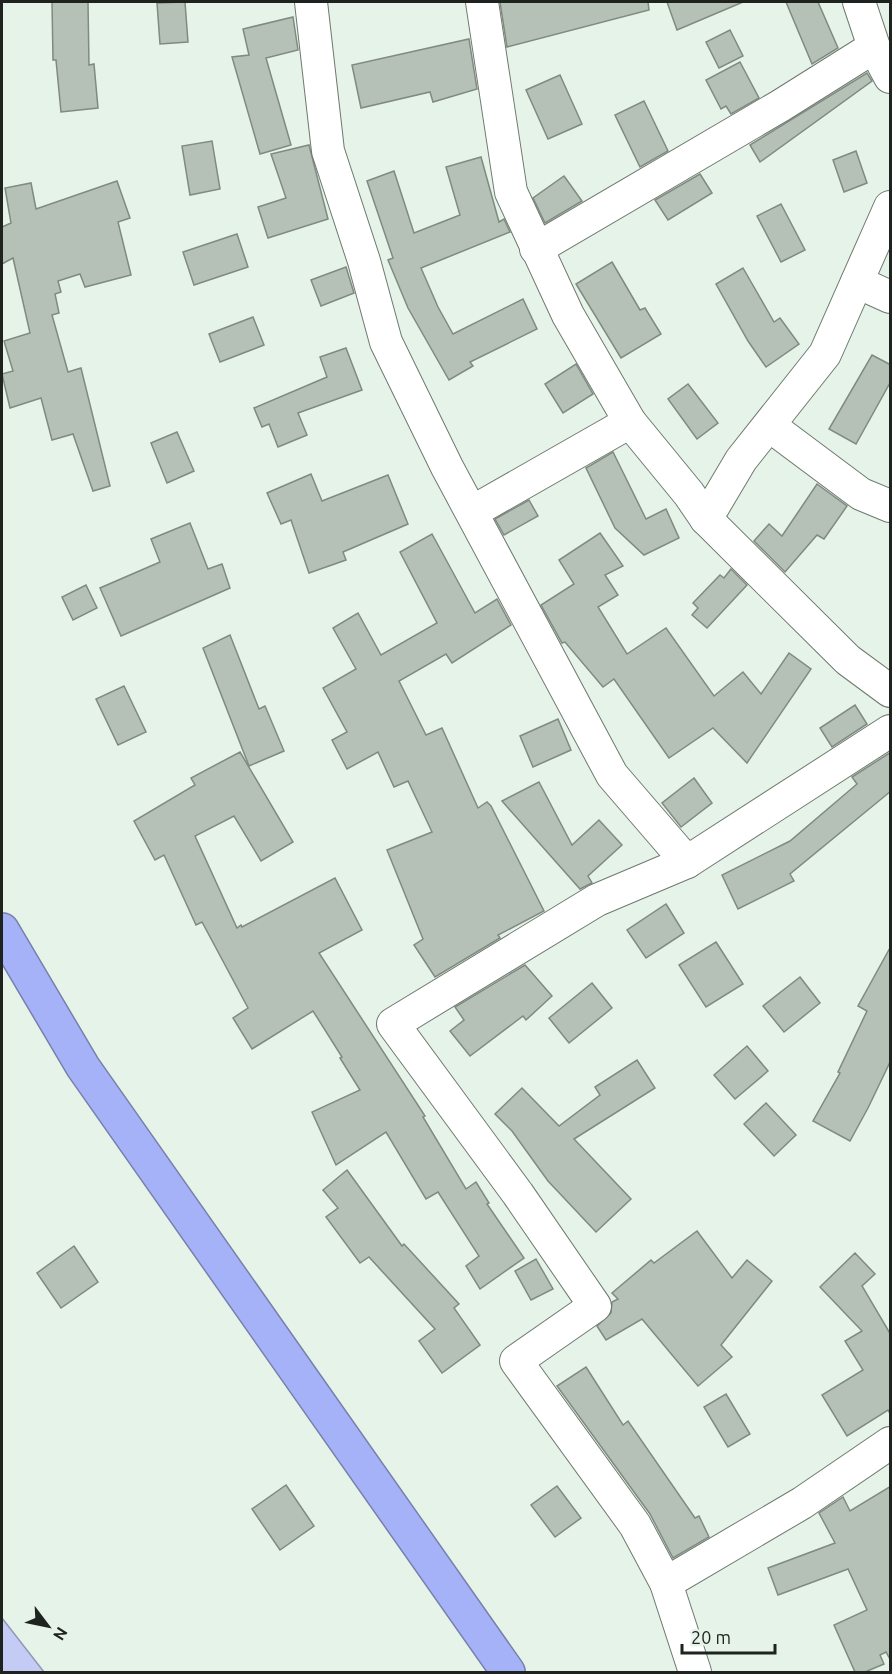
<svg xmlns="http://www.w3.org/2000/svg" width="892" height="1674" font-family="Ubuntu,sans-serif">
  <rect width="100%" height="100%" fill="#e6f3e8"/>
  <path fill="#c4ccf6" stroke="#9299b6" stroke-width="1.5" d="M2,1618L44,1672H2Z"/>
  <g fill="#b5c1b7" stroke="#7f8a80" stroke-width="1.5">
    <path d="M52,2H88L89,65L94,64L98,108L61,112L56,60H53Z"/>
    <path d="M185,2L188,42L160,44L157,3Z"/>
    <path d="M500,2H648L649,10L507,47Z"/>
    <path d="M667,2H743L677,30Z"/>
    <path d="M786,2H818L838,48L812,64Z"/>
    <path d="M293,17L298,50L266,58L291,145L260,154L232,57L249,55L243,29Z"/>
    <path d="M730,30L743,56L719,68L706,42Z"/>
    <path d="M469,39L477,89L433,102L430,92L361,108L352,65Z"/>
    <path d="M740,62L759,98L731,114L726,106L721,109L706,80Z"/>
    <path d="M867,73L872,81L760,162L750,145Z"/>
    <path d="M560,75L582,124L548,139L526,90Z"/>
    <path d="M644,101L668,151L640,167L615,115Z"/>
    <path d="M212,141L220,189L190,195L182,146Z"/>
    <path d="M309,145L328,219L268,238L258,207L286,198L271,154Z"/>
    <path d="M856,151L867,183L844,192L833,160Z"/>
    <path d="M481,157L499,222L504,219L510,232L421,268L438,307L453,334L523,299L537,329L470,362L473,366L449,380L408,308L388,260L393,258L367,181L394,171L414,233L460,215L446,167Z"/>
    <path d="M700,174L712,193L668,220L655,200Z"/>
    <path d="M564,176L582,201L545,223L533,198Z"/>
    <path d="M117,181L130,218L118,222L131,275L85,287L80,274L58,281L61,292L55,294L59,313L52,315L68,372L81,368L110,486L93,491L73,434L52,440L41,398L10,408L2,374L13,371L4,341L30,333L13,258L2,264V227L11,223L5,188L31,183L36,209Z"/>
    <path d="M781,204L805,250L781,262L757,216Z"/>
    <path d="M237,234L248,267L194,285L183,252Z"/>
    <path d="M612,262L640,310L645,308L661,334L621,358L576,284Z"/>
    <path d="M346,267L354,293L321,306L311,280Z"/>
    <path d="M743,268L774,322L780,318L799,344L766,367L748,341L716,284Z"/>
    <path d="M253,317L264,345L220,362L209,334Z"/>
    <path d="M346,348L362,390L298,413L307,435L278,447L269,424L262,427L254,408L327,377L320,357Z"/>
    <path d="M872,355L891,365V381L856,444L829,429Z"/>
    <path d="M576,364L593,394L563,413L545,384Z"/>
    <path d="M688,384L718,423L697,439L668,399Z"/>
    <path d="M177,432L194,471L167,483L151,443Z"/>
    <path d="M613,452L646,519L666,509L679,538L644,555L615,528L586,468Z"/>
    <path d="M311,474L322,501L388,475L408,524L343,552L346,560L309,573L291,520L281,524L267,493Z"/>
    <path d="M817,484L847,506L824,539L817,535L785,572L754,541L769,524L782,536Z"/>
    <path d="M529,500L538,516L504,535L495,519Z"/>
    <path d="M190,523L208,569L222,564L230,588L121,636L100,588L160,562L151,539Z"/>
    <path d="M600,533L623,566L605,575L618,595L598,607L627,654L666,628L714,696L743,672L761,694L789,653L811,669L747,763L713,728L669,758L614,679L603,687L565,642L562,643L541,605L574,584L559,560Z"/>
    <path d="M432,534L475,613L497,599L511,625L452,663L446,654L399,681L426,735L442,728L478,808L487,802L491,806L544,911L498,935L500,938L435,977L414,945L423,939L387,850L432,832L408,781L394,787L378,752L347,769L332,740L347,732L323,688L356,669L333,628L358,613L381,655L437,623L400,552Z"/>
    <path d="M731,569L747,585L707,628L692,615L698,608L693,603L720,575L724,578Z"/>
    <path d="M86,585L97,608L73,620L62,597Z"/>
    <path d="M230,635L259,709L265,706L284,751L249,766L203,648Z"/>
    <path d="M124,686L146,732L118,745L96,699Z"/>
    <path d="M855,705L867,724L832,747L820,728Z"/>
    <path d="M558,719L571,750L533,767L520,736Z"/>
    <path d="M240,752L293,842L261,861L234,816L195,836L237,928L241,925L242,927L335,878L362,930L319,953L425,1116L423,1117L466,1189L476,1182L489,1203L487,1204L524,1258L480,1289L466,1266L479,1256L438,1192L426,1199L386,1132L336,1165L312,1112L360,1090L340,1058L342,1057L313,1011L252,1049L233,1018L248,1008L202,922L196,925L164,855L155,860L134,821L195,785L191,778Z"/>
    <path d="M891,752V791L790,874L794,881L738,909L722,875L790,841L857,784L852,777Z"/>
    <path d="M694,778L712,803L681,827L662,803Z"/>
    <path d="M539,782L572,845L599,820L622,845L588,876L592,883L580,889L502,801Z"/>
    <path d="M666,904L684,933L646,958L627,930Z"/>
    <path d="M716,942L743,984L706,1007L679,965Z"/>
    <path d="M891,946V1060L868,1108L850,1141L813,1121L840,1073L838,1072L867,1011L858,1006Z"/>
    <path d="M525,965L552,996L526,1020L523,1016L470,1056L450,1031L464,1020L455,1007Z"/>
    <path d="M800,977L820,1003L784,1032L763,1006Z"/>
    <path d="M592,983L612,1008L569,1043L549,1018Z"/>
    <path d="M747,1046L768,1071L735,1099L714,1075Z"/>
    <path d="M637,1060L655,1088L574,1139L631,1199L596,1232L548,1181L512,1131L495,1114L522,1088L559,1126L600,1095L595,1087Z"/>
    <path d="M766,1103L796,1135L774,1156L744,1124Z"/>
    <path d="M347,1170L402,1246L404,1244L459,1304L454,1308L480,1345L442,1373L419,1341L435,1329L369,1257L360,1263L326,1217L338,1208L323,1190Z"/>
    <path d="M697,1231L732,1278L747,1260L772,1281L721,1345L732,1357L698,1386L642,1319L606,1340L597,1326L611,1313L612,1302L618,1299L612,1293L651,1260L654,1263Z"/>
    <path d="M74,1246L98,1282L61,1308L37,1273Z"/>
    <path d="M855,1253L875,1274L862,1286L891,1335V1415L888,1410L847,1436L822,1395L863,1370L845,1341L862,1331L820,1287Z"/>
    <path d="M536,1259L553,1289L531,1300L515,1271Z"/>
    <path d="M586,1367L623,1425L628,1421L695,1518L699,1516L709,1537L673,1558L650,1514L557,1386Z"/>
    <path d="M726,1394L750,1434L728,1447L704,1407Z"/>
    <path d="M286,1485L314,1526L280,1550L252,1509Z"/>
    <path d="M557,1486L581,1518L555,1537L531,1505Z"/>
    <path d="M891,1486V1661L886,1652L880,1655L884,1664L865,1672H855L834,1625L867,1610L848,1569L778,1595L768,1568L835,1543L819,1513L843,1497L850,1511Z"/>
  </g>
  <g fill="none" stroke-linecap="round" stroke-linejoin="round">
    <g stroke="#6f7970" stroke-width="34">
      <g id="street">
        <path d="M311,2L328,151L364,261L386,342L447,467L612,775L687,862"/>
        <path d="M482,2L511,192L568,315L630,422L689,494L706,519L848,660L890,691"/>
        <path d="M859,2L874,47L890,77"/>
        <path d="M536,249L780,106L874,47"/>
        <path d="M857,282L890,297"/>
        <path d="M770,426L861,494L890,506"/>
        <path d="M472,512L630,422"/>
        <path d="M706,519L741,460L825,354L890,207"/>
        <path d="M666,1583L802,1503L890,1443"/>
        <path d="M695,1672L666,1583L635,1525L516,1361L595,1306L518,1194L393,1024L597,900L687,862L890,731"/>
      </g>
    </g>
    <g stroke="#7780ab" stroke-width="36">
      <path id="highway" d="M2,930L83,1067L508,1672"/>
    </g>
    <use href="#street" stroke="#fff" stroke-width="32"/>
    <use href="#highway" stroke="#a6b2f7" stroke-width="33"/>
  </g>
  <rect width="892" height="1674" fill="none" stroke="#1f231f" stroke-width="6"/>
  <g transform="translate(48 1626) rotate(122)" stroke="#e6f3e8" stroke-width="4.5" paint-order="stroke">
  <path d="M0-4.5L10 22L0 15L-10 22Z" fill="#1f231f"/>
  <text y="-9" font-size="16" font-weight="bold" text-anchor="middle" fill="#1f231f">N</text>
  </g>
  <path d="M682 1644v9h93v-9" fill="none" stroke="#1f231f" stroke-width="3"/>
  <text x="691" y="1644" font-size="18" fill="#1f231f" stroke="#e6f3e8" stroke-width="4.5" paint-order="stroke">20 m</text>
</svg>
